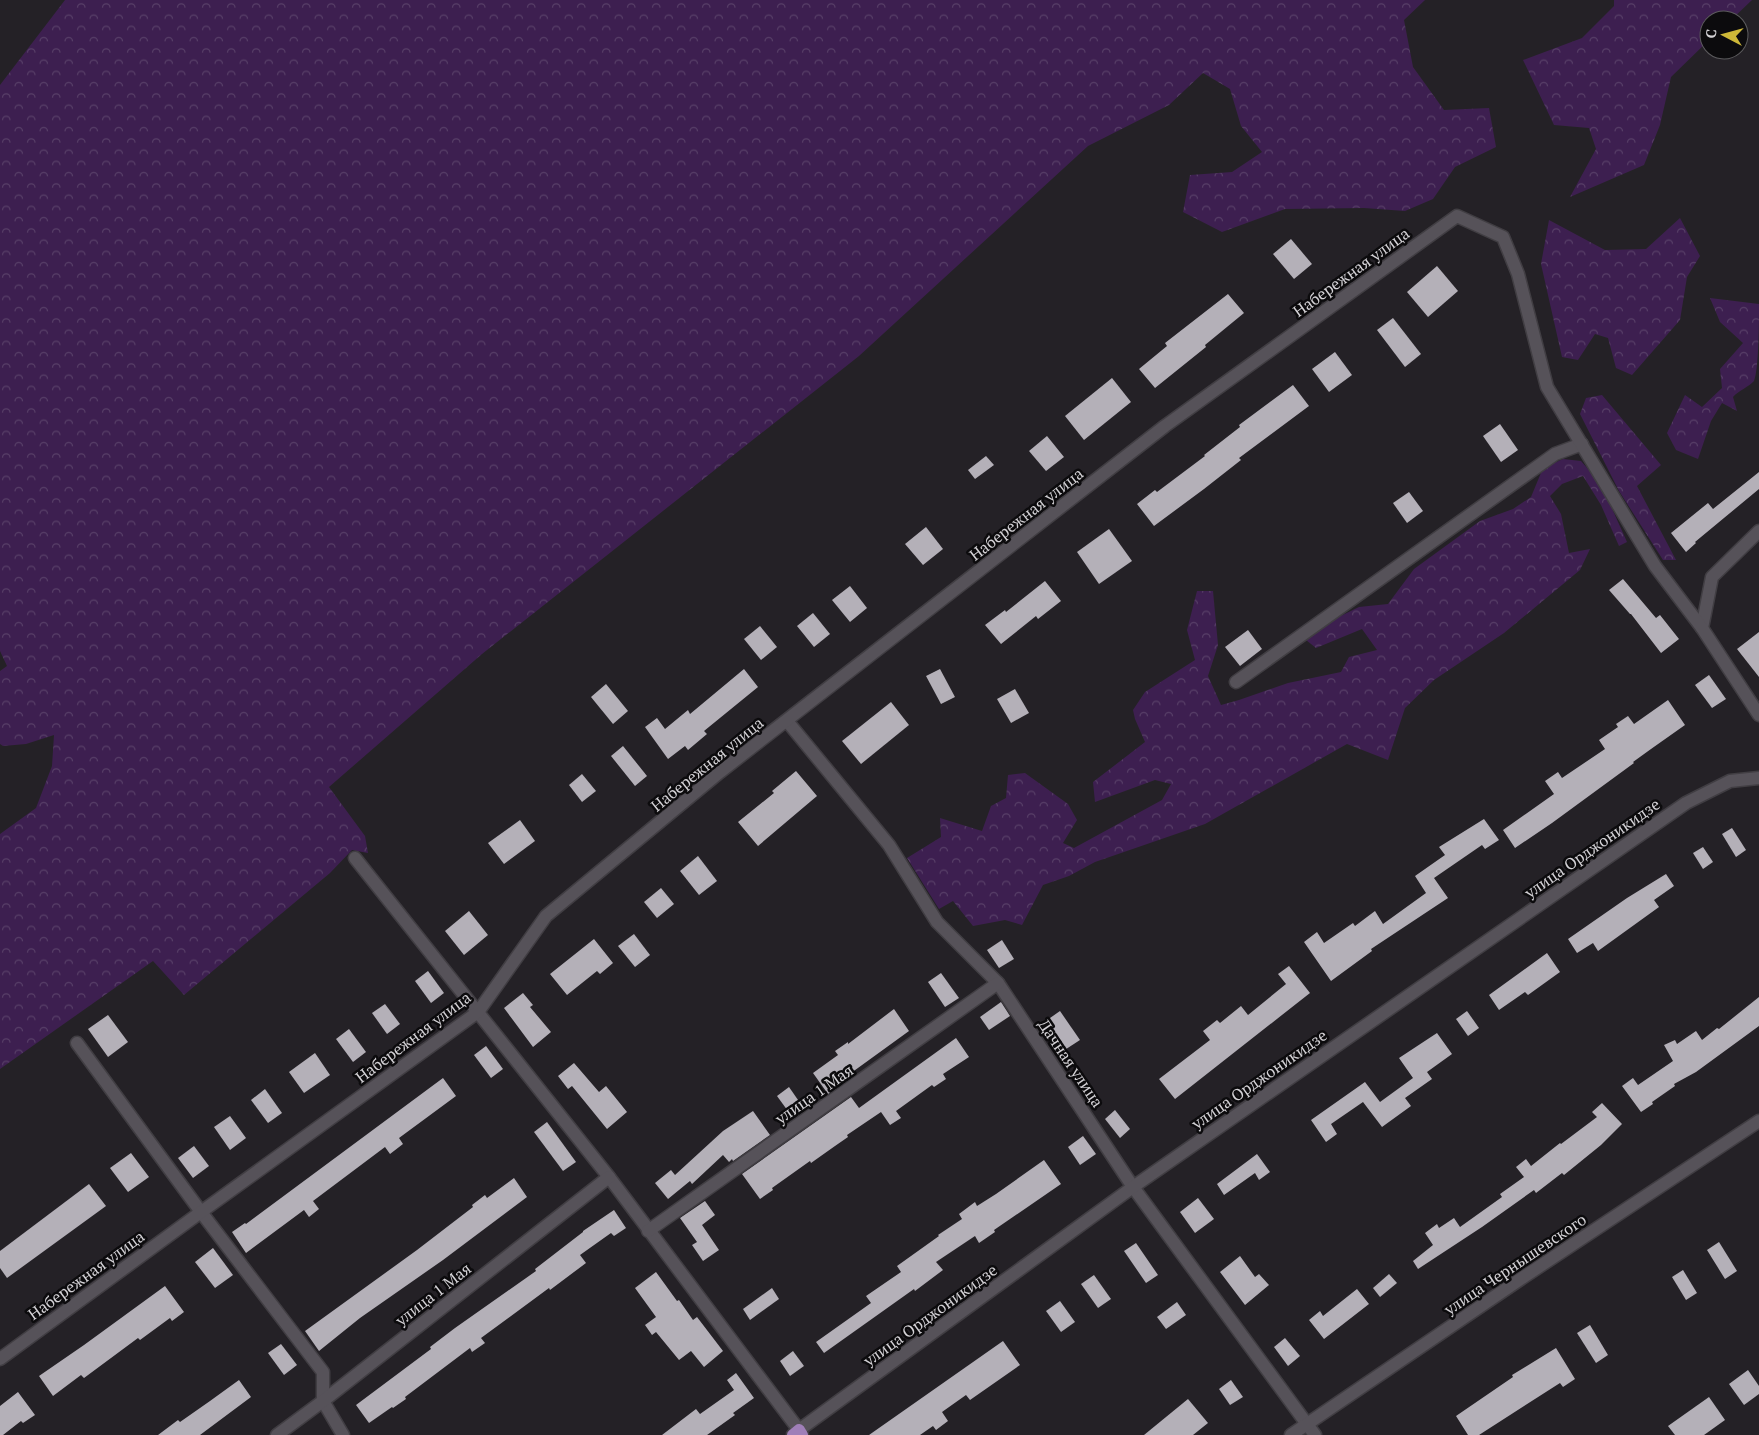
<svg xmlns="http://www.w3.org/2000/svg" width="1759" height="1435" font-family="'PT Serif',serif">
  <defs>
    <pattern id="forest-crowns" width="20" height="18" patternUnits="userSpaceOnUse" patternTransform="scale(1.25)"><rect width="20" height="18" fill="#3d1f50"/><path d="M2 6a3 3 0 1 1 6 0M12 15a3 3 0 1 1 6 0" fill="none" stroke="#583f68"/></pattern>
  </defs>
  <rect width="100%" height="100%" fill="#242126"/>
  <g fill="url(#forest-crowns)">
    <path d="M65,0H1425L1404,20L1413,67L1444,110L1489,108L1496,147L1455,167L1433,199L1405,211L1364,208L1285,209L1222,232L1183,212L1190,175L1232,172L1262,152L1241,126L1230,89L1203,73L1169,105L1088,146L859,356L482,654L329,787L365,836L368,853L352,850L330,873L184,995L153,961L0,1069V834L36,808L52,766L54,735L26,744L3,746L0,744V671L7,666L0,651V85Z"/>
    <path d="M1614,0H1752L1731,20H1709V40L1671,77L1660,125L1644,165L1570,197L1596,149L1589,128L1554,125L1523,60L1582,38L1614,6Z"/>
    <path d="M1680,218L1700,256L1687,277L1680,320L1632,375L1616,368L1608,338L1595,334L1578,360L1562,357L1541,264L1549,220L1605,250L1646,249Z"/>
    <path d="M1710,298L1759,304C1759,320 1759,369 1754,381C1749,387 1739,390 1733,397L1737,411L1722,403L1711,421L1698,459L1676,450L1667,433L1685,395L1702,407L1722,388L1720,369L1743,343L1720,322Z"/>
    <path d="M1602,395L1661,465L1637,486L1676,560H1663L1619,491L1580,414L1586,398Z"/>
    <path d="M1563,459L1581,461L1601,484L1627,542L1619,546L1601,505L1583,476L1562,484L1550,496L1561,514L1569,553L1590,549L1580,570L1504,633L1434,680L1405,708L1388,760L1347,744L1205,824L1095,862L1069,876L1043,885L1022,925L1005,920L973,926L953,901L939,909L907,858L941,837L940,818L982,831L991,806L1006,798L1008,775L1025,773L1068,804L1077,820L1063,843L1074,848L1162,800L1171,784L1155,780L1095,802L1093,782L1145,742L1135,719L1133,710L1145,692L1195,660L1187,630L1197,591H1213L1218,645L1208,676L1221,705L1239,700L1288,683L1341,672L1349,657L1377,650L1362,629L1316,648L1306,640L1314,629L1359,607L1388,604L1414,569L1480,521L1513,509L1531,497L1543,468Z"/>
  </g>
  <g fill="#b4b0b8">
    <path d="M1291,239L1312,264L1294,279L1273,254Z"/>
    <path d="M1437,266L1458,291L1428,317L1407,292Z"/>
    <path d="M1228,294L1244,313L1205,345L1206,347L1155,388L1139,369L1167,346L1165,343Z"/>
    <path d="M1393,318L1421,354L1405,367L1377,330Z"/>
    <path d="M1335,352L1352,375L1329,392L1312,369Z"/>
    <path d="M1112,378L1131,402L1084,440L1065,416Z"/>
    <path d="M1293,385L1309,406L1239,458L1241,460L1204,489L1154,526L1137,504L1155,490L1157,492L1205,456L1204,455L1240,427L1239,425Z"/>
    <path d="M1500,424L1518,450L1501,462L1483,436Z"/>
    <path d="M1047,436L1064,457L1046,471L1029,451Z"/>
    <path d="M986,456L994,465L975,479L968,470Z"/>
    <path d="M1759,472V489L1695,542L1696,543L1686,552L1671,533L1708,503L1713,509Z"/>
    <path d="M1409,492L1423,511L1407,523L1393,503Z"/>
    <path d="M926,527L943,549L923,565L905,544Z"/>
    <path d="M1109,529L1132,561L1099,584L1077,552Z"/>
    <path d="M1623,579L1656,618L1660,615L1679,639L1661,653L1631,614H1630L1609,590Z"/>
    <path d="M1045,581L1061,601L1038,619L1036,616L1001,644L985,625L1005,610L1006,612Z"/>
    <path d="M850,586L867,608L850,622L832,600Z"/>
    <path d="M813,613L830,634L814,647L797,626Z"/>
    <path d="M760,626L777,647L761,660L744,639Z"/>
    <path d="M1248,630L1262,649L1240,666L1225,647Z"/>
    <path d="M1759,632V677L1737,649Z"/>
    <path d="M744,669L758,687L704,731L707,734L688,750L685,746L668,759L645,727L657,718L665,729L688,710L690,714Z"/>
    <path d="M940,669L955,697L941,704L926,676Z"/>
    <path d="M1709,675L1726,699L1712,708L1695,685Z"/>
    <path d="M606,684L628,711L613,724L591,697Z"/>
    <path d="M1015,689L1029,713L1011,723L997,699Z"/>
    <path d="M1668,700L1685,725L1651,749L1633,762L1634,763L1552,823L1515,848L1503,830L1554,794L1545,781L1558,772L1562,778L1605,749L1599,740L1618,727L1616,724L1628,716L1634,724Z"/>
    <path d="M891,702L909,725L861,764L842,741Z"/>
    <path d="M623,746L647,776L635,786L611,756Z"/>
    <path d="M796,771L817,796L758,846L738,822L774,793L772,791Z"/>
    <path d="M582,774L596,791L582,802L569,785Z"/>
    <path d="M1484,819L1499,840L1485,849L1482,845L1434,878L1448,898L1371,949L1372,951L1331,981L1304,942L1317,932L1324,943L1353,923L1355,926L1375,911L1383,924L1426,893L1415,876L1445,855L1439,847Z"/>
    <path d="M520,820L535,841L504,864L488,843Z"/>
    <path d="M1732,828L1746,850L1736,857L1722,834Z"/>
    <path d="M1703,847L1713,862L1703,869L1693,853Z"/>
    <path d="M698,856L717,881L699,895L680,871Z"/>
    <path d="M1666,874L1674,886L1654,900L1659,907L1598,951L1593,943L1577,953L1568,939L1627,898Z"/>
    <path d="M661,888L674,904L657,918L644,902Z"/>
    <path d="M469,911L488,935L464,955L445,931Z"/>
    <path d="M634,934L650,955L635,967L618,946Z"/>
    <path d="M594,939L613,963L600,974L597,971L567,995L550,974Z"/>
    <path d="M1002,940L1014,959L999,968L987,950Z"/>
    <path d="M1547,953L1560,972L1528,995L1525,992L1499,1010L1489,995Z"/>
    <path d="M1289,966L1310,993L1175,1099L1159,1079L1210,1040L1203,1031L1217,1020L1220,1023L1241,1006L1248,1015L1286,984L1278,974Z"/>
    <path d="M428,971L444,993L431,1003L415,981Z"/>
    <path d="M941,973L959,998L945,1007L928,982Z"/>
    <path d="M523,993L533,1005L530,1007L551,1032L533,1047L504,1008Z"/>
    <path d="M1759,997V1026L1696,1072L1674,1084L1675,1086L1652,1102L1653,1104L1641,1112L1622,1086L1633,1078L1638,1085L1673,1061L1664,1045L1675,1040L1677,1044L1696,1031L1702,1040L1717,1028L1719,1029Z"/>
    <path d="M1001,1002L1010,1016L989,1030L980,1017Z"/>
    <path d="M385,1004L400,1024L387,1034L372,1013Z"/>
    <path d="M894,1009L909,1031L840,1081L841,1084L828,1094L813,1073L838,1055L835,1051L848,1042V1044Z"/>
    <path d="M1060,1011L1080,1040L1060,1053L1040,1025Z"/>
    <path d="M1467,1011L1479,1028L1468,1036L1456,1019Z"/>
    <path d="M108,1015L128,1042L108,1057L88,1029Z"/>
    <path d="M349,1029L366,1052L353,1062L336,1039Z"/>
    <path d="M1437,1033L1452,1054L1427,1072L1432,1079L1405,1098L1411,1106L1382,1127L1363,1102L1331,1124L1337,1134L1326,1142L1311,1120L1365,1082L1380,1102L1413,1078L1399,1058Z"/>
    <path d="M956,1038L969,1057L943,1074L946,1079L934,1087L932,1085L896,1111L901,1118L890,1125L881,1112L847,1135L848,1137L835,1146L811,1163L810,1161L772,1188L773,1190L760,1199L742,1174L851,1097L859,1108Z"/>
    <path d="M486,1046L503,1069L491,1078L474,1055Z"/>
    <path d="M315,1053L330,1075L304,1093L289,1072Z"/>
    <path d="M574,1063L599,1092L606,1086L627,1112L607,1129L572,1086L568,1089L558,1076Z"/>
    <path d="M443,1078L456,1096L399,1138L403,1144L390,1154L385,1147L313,1201L319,1209L309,1217L304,1210L246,1253L232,1232L245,1223L246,1224Z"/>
    <path d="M789,1087L805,1110L793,1118L777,1096Z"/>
    <path d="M265,1089L282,1113L268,1123L251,1100Z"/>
    <path d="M1602,1103L1622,1124L1601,1145L1564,1175L1562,1173L1536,1193L1534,1190L1482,1227L1418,1269L1413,1261L1433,1245L1425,1233L1437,1224L1439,1228L1454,1218L1460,1227L1502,1197L1500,1194L1524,1177L1516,1167L1526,1159L1531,1166L1560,1143L1561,1144L1597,1117L1592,1112Z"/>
    <path d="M1115,1110L1130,1129L1120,1138L1105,1119Z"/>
    <path d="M753,1111L770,1135L733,1161L732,1159L729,1162L723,1155L692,1184L690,1181L668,1199L655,1183L671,1170L675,1175L723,1131Z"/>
    <path d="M230,1116L246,1138L230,1150L214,1127Z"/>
    <path d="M547,1122L576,1162L563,1171L534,1132Z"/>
    <path d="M1083,1136L1096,1154L1080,1165L1068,1147Z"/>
    <path d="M194,1146L209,1166L193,1178L178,1158Z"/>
    <path d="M131,1153L149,1177L128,1192L110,1168Z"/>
    <path d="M1257,1154L1270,1172L1259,1180L1255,1173L1224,1195L1217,1184Z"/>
    <path d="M1044,1160L1061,1184L994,1230L995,1232L979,1243L975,1236L936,1262L943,1270L915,1291L914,1289L824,1353L816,1342L871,1303L866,1296L901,1272L897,1266L939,1236L938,1235L962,1219L959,1214L975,1202L977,1206L996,1194Z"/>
    <path d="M514,1178L527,1197L443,1260L360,1318L319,1351L305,1331L417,1250L473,1207L472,1205L485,1195L487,1198Z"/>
    <path d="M89,1184L106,1206L7,1278L0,1268V1251Z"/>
    <path d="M1198,1198L1214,1219L1195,1233L1180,1212Z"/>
    <path d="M705,1201L715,1215L702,1225L719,1250L703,1261L692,1245L697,1242L680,1218Z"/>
    <path d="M614,1210L626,1228L614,1236L611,1233L580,1255L586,1263L550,1290L549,1288L481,1338L485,1343L472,1352L470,1348L405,1397L406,1399L393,1408L392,1407L369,1423L356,1405L431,1349L430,1347L455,1328L536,1271L535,1269L583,1232V1231Z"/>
    <path d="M1719,1242L1737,1271L1725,1279L1707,1250Z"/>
    <path d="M1136,1243L1158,1275L1146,1283L1124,1251Z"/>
    <path d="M213,1248L233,1275L215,1288L195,1262Z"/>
    <path d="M1240,1256L1255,1277L1259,1274L1269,1285L1245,1305L1220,1272Z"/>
    <path d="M1683,1270L1697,1293L1686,1300L1672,1277Z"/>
    <path d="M656,1272L677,1301L679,1300L693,1320L697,1317L723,1351L704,1367L691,1351L679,1360L656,1332L652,1335L645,1325L656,1317L635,1288Z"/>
    <path d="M1389,1274L1397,1283L1380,1297L1373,1288Z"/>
    <path d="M1094,1275L1111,1299L1098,1308L1081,1284Z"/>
    <path d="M165,1286L184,1312L172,1321L170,1318L140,1340L138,1338L84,1378L81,1375L53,1396L39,1376L84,1345Z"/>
    <path d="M772,1288L779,1299L750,1320L743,1309Z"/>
    <path d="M1357,1289L1369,1304L1324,1339L1309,1320L1320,1311L1323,1316Z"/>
    <path d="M1060,1301L1075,1322L1061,1332L1046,1311Z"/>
    <path d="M1177,1302L1186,1315L1166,1329L1157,1317Z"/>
    <path d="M1590,1325L1608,1355L1596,1363L1577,1333Z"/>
    <path d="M1285,1338L1300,1356L1288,1366L1274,1347Z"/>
    <path d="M1003,1341L1020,1365L970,1400L966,1395L942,1412L948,1421L936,1430L933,1426L920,1435H869Z"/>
    <path d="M281,1344L297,1365L284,1375L268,1353Z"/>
    <path d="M1556,1348L1575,1379L1563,1387L1560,1383L1479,1435H1468L1456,1416L1513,1377L1512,1375Z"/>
    <path d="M793,1351L804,1366L790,1376L780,1361Z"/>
    <path d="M1748,1370L1759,1386V1394L1744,1405L1729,1384Z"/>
    <path d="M736,1373L754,1398L733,1413L735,1415L707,1435H662L696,1409L700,1414L734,1390L727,1380Z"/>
    <path d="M239,1380L251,1397L200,1435H158L178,1420L180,1422L210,1401Z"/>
    <path d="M1231,1380L1243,1397L1230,1405L1219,1389Z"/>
    <path d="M18,1392L35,1415L23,1423L21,1421L3,1435H0V1406Z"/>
    <path d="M1709,1397L1725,1420L1704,1435H1675L1668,1426Z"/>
    <path d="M1188,1399L1208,1423L1193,1435H1144Z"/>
  </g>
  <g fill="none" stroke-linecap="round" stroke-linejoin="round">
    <g stroke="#413e43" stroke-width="15">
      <g id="minor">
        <path d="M1702,628L1712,577L1759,531"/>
        <path d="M1236,682L1555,454L1582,444"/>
        <path d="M787,721L889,845L937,922L998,983L1133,1187L1315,1435"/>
        <path d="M355,858L609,1177L799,1430L1133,1187L1686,803L1730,781L1759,778"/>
        <path d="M77,1043L201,1212L323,1372V1401L343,1435"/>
        <path d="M648,1231L998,983"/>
        <path d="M0,1359L201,1212L478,1012L546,916L720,772L1165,426L1457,216L1503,237L1518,274L1547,387L1655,566L1702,628L1759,715"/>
        <path d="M277,1435L323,1401L609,1177"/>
        <path d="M1291,1435L1525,1276L1759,1121"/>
      </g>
    </g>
    <g stroke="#413e43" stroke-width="15">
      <path id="major" d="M793,1435L799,1430L802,1435"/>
    </g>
    <use href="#minor" stroke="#565259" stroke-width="12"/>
    <use href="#major" stroke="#9f7fb8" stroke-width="12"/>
  </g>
  <g text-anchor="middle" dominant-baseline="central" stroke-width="5" stroke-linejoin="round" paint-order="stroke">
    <g font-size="16" fill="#d4d2d6" stroke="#0c0b0d">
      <text transform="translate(1351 272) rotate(-36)">Набережная улица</text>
      <text transform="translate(1026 514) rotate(-38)">Набережная улица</text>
      <text transform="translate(707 764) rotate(-39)">Набережная улица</text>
      <text transform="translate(1592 848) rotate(-35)">улица Орджоникидзе</text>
      <text transform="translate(413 1037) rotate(-37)">Набережная улица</text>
      <text transform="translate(1071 1063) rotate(56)">Дачная улица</text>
      <text transform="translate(1259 1079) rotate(-35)">улица Орджоникидзе</text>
      <text transform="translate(814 1094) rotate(-35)">улица 1 Мая</text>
      <text transform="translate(1515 1264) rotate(-34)">улица Чернышевского</text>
      <text transform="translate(86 1275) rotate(-36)">Набережная улица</text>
      <text transform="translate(433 1294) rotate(-38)">улица 1 Мая</text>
      <text transform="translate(930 1315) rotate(-36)">улица Орджоникидзе</text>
    </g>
  </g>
  <g transform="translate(1724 35) rotate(276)"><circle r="24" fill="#0c0b0d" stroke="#5c5b5d"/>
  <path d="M0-4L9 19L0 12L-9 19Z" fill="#ceb838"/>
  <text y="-8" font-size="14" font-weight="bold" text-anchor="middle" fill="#d4d2d6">С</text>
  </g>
</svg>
